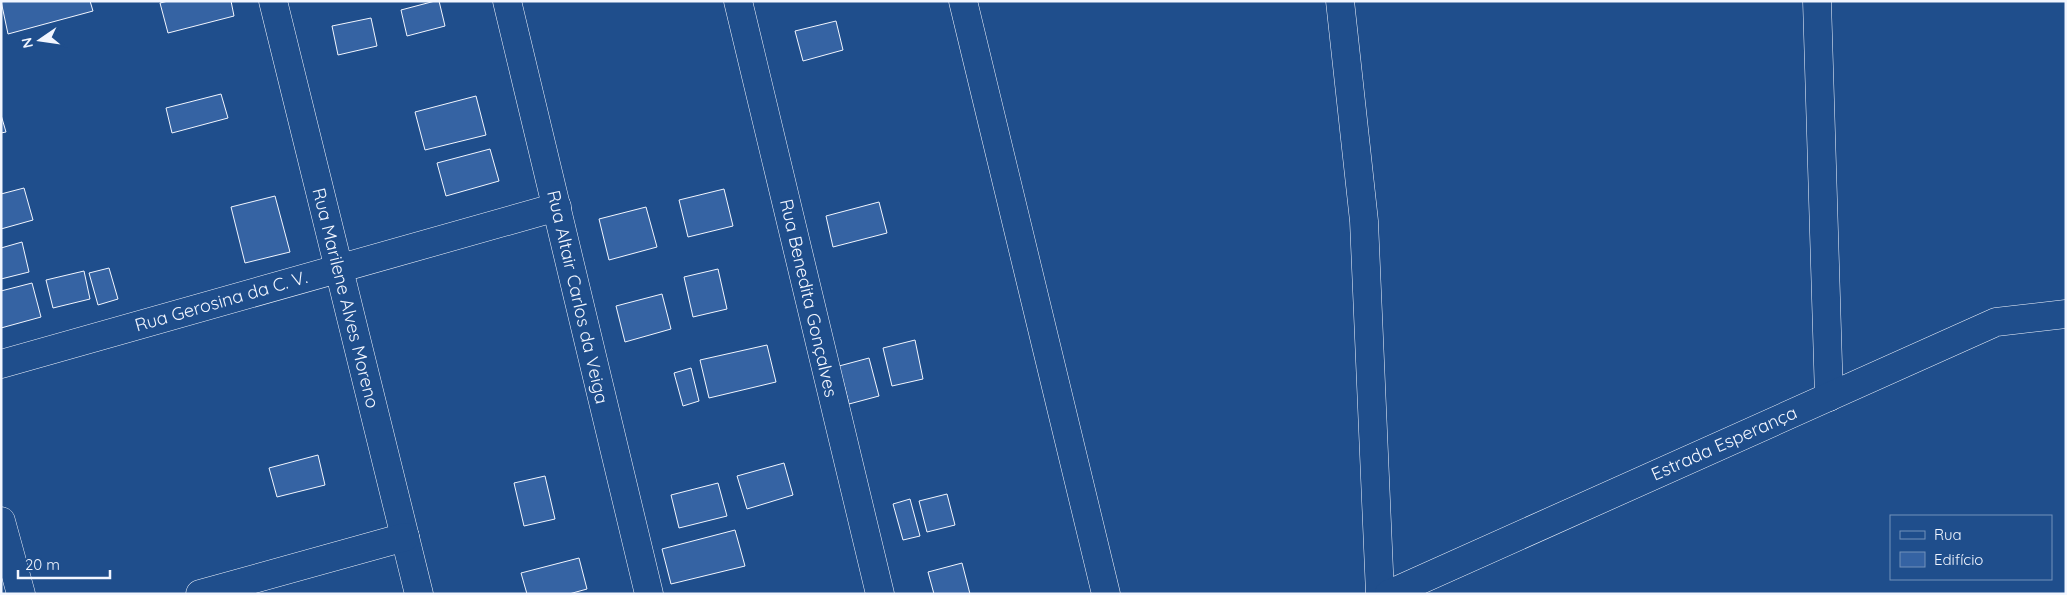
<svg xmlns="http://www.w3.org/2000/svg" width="2067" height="595" font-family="Quicksand,sans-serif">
  <rect width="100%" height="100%" fill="#1f4e8c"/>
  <g fill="#3563a3" stroke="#f2f6ff">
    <path d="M1,1H90L93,11L8,34Z"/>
    <path d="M168,1H231L234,16L168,33L160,3Z"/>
    <path d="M435,1H439L445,26L407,36L401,10Z"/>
    <path d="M371,18L377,46L338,55L332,26Z"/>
    <path d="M836,21L843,50L803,61L795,31Z"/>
    <path d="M221,94L228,118L172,133L166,108Z"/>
    <path d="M476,96L486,135L425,150L415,112Z"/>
    <path d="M1,115L6,132L1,133Z"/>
    <path d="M490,149L499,181L446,196L437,163Z"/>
    <path d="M24,188L33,220L1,229V194Z"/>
    <path d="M724,189L733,226L688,237L679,200Z"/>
    <path d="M275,196L290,252L245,263L231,207Z"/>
    <path d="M879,202L887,233L833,247L826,216Z"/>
    <path d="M646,207L657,247L609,260L599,219Z"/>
    <path d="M22,242L29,272L1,279V248Z"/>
    <path d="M109,268L118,299L98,305L89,273Z"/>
    <path d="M718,269L727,309L693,317L684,277Z"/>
    <path d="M84,271L90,299L53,308L46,280Z"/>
    <path d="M32,283L41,317L1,328V291Z"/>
    <path d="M662,294L671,329L625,342L616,306Z"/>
    <path d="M915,340L923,379L892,386L883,348Z"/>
    <path d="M767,345L776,382L709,398L700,360Z"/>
    <path d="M869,358L879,396L849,404L839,366Z"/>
    <path d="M691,368L699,401L683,406L674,373Z"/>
    <path d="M318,455L325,485L277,497L269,468Z"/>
    <path d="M784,463L793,495L747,509L737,476Z"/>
    <path d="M545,476L555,519L524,526L514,483Z"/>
    <path d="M718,483L727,516L679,528L671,495Z"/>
    <path d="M947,494L955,525L927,532L919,501Z"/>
    <path d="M910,499L920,536L903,540L893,504Z"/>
    <path d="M735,530L745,566L671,584L662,549Z"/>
    <path d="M579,558L587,589L569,594H527L521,573Z"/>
    <path d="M962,563L970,594H934L928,572Z"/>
  </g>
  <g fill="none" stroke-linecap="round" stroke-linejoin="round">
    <g stroke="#f2f6ff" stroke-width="29">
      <g id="minor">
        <path d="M273,1L419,594"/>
        <path d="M507,1L649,594"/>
        <path d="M738,1L880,594"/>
        <path d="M963,1L1106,594"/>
        <path d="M1340,1L1364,221L1380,594"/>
        <path d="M1817,1L1829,397"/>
        <path d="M1,364L557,207"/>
        <path d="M1,521L21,594"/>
        <path d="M200,594L405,537"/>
        <path d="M1389,594L1996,322L2066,314"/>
      </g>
    </g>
    <use href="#minor" stroke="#1f4e8c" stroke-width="28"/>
  </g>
  <g text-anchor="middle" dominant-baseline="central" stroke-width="4" stroke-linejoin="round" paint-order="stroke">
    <g font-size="18" fill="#f2f6ff" stroke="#1f4e8c">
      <text transform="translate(578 297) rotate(77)">Rua Altair Carlos da Veiga</text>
      <text transform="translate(346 298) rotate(76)">Rua Marilene Alves Moreno</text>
      <text transform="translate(809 298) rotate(77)">Rua Benedita Gonçalves</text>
      <text transform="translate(221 301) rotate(-16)">Rua Gerosina da C. V.</text>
      <text transform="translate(1724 443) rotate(-24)">Estrada Esperança</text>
    </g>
  </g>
  <rect width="2067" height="595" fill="none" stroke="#f2f6ff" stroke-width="5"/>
  <rect x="1890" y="515" width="162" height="65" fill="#1f4e8c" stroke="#7391ba"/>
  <rect x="1900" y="531" width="25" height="8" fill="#1f4e8c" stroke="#7391ba"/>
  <text x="1934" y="540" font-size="15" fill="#f2f6ff">Rua</text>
  <rect x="1900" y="552" width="25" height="15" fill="#3563a3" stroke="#7391ba"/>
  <text x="1934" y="565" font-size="15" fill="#f2f6ff">Edifício</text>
  <g transform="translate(40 40) rotate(257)" stroke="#1f4e8c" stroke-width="4" paint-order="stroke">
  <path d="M0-4L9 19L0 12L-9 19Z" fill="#f2f6ff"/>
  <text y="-8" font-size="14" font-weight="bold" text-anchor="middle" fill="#f2f6ff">N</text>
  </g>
  <path d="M18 570v8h92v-8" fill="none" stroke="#f2f6ff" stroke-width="2.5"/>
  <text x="25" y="570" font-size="15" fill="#f2f6ff" stroke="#1f4e8c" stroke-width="4" paint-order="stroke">20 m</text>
</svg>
